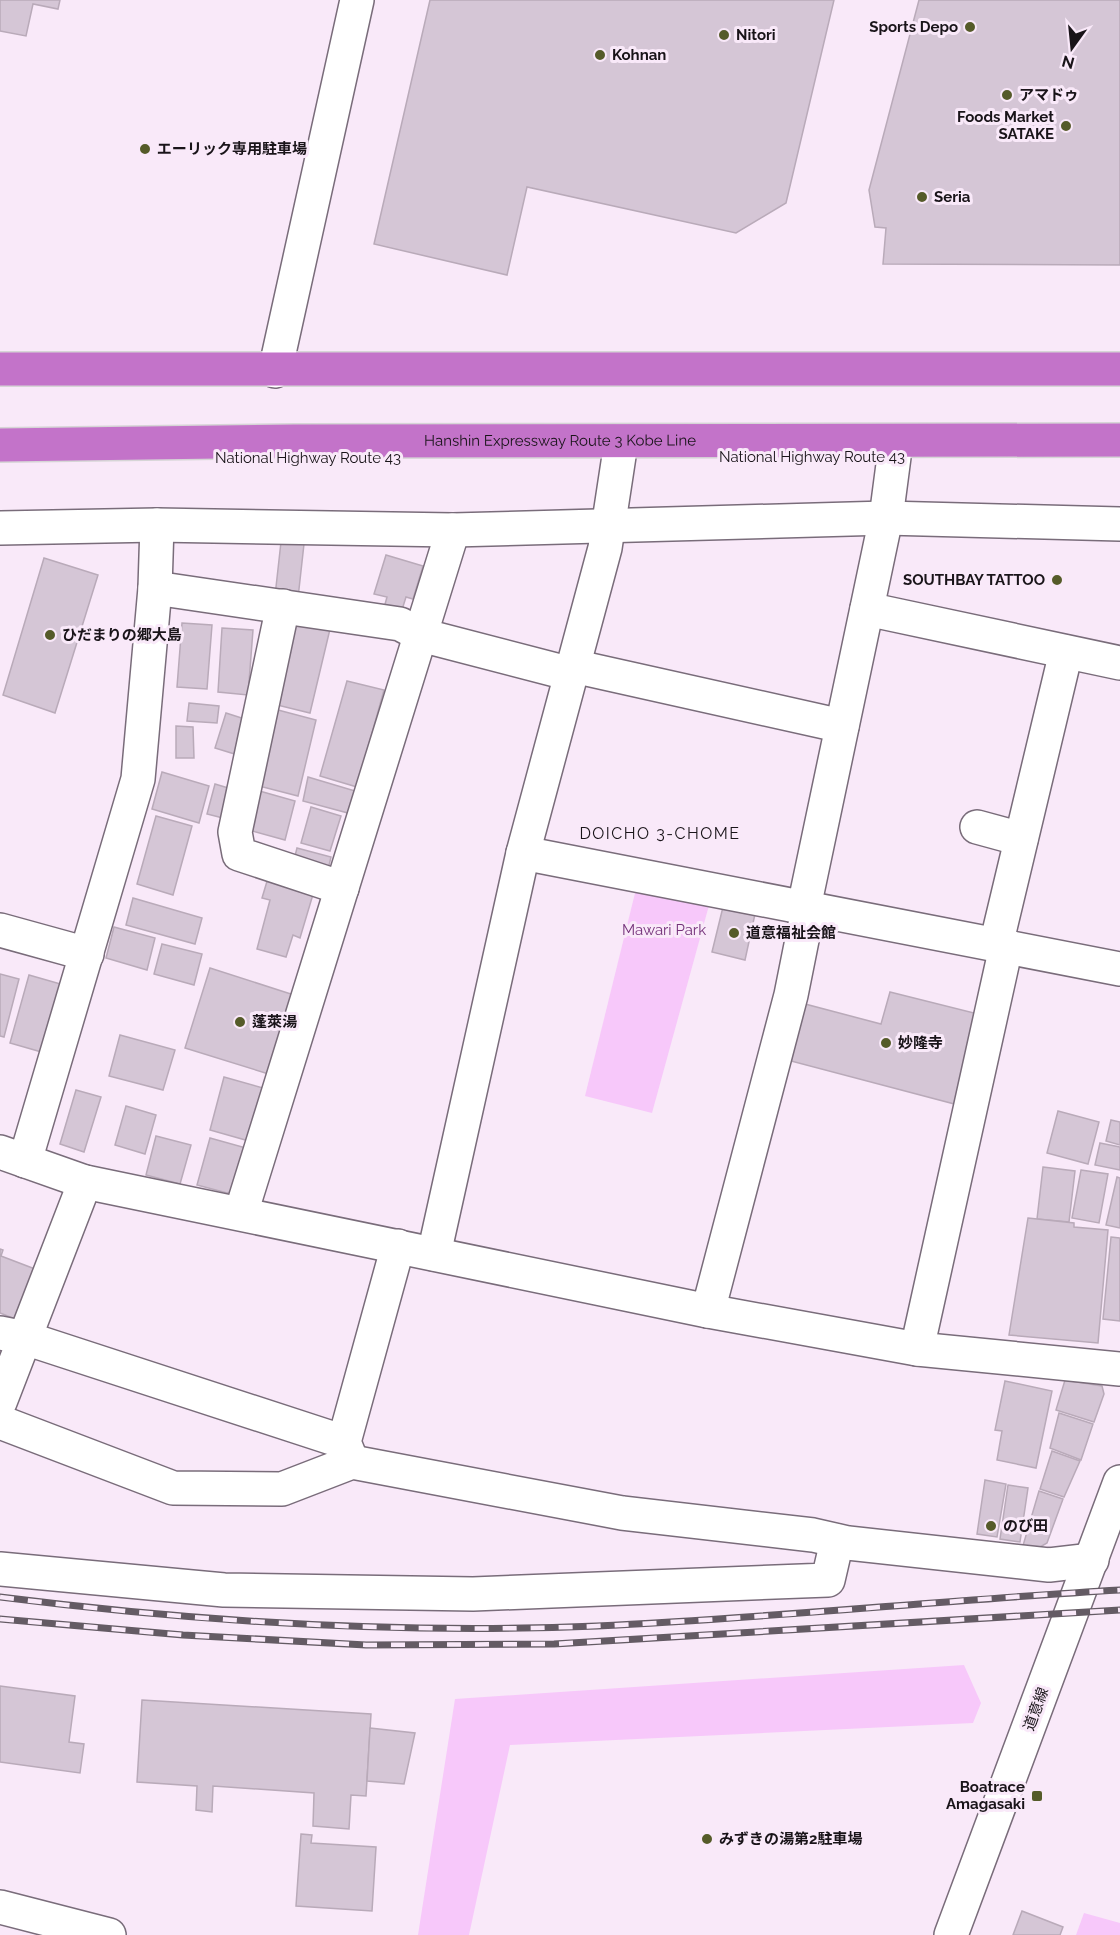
<svg xmlns="http://www.w3.org/2000/svg" width="1120" height="1935" font-family="Raleway,'Noto Sans JP',sans-serif">
  <rect width="100%" height="100%" fill="#f9e9f9"/>
  <g fill="#f7c8fa">
    <path d="M637,885L711,898L652,1113L585,1096Z"/>
    <path d="M964,1665L981,1703L973,1723L510,1745L469,1935H418L455,1699Z"/>
    <path d="M1084,1913L1120,1923V1935H1076Z"/>
  </g>
  <g fill="#d5c6d6" stroke="#b9aab9" stroke-width="1.5">
    <path d="M0,0H60L58,9L33,4L26,36L0,31Z"/>
    <path d="M430,0H834L786,203L736,233L527,187L507,275L374,244Z"/>
    <path d="M919,0H1120V265L883,264L886,228L875,227L869,190Z"/>
    <path d="M281,542L304,544L298,598L275,596Z"/>
    <path d="M386,555L423,566L413,599L406,597L401,613L384,608L387,597L374,594Z"/>
    <path d="M44,558L98,575L55,713L3,695Z"/>
    <path d="M182,623L212,625L207,689L177,687Z"/>
    <path d="M290,623L330,629L310,713L273,704Z"/>
    <path d="M222,628L253,630L248,695L218,692Z"/>
    <path d="M347,681L384,690L357,787L320,776Z"/>
    <path d="M189,703L219,706L217,723L187,721Z"/>
    <path d="M278,710L316,720L298,796L259,786Z"/>
    <path d="M226,713L251,721L241,756L215,748Z"/>
    <path d="M176,726L193,727L194,758H176Z"/>
    <path d="M162,772L209,786L199,823L152,809Z"/>
    <path d="M308,777L355,791L348,813L303,801Z"/>
    <path d="M215,784L235,790L227,819L207,814Z"/>
    <path d="M256,790L295,801L285,840L245,829Z"/>
    <path d="M311,807L341,816L330,851L301,843Z"/>
    <path d="M156,816L192,826L173,895L137,884Z"/>
    <path d="M297,848L331,857L327,874L293,864Z"/>
    <path d="M268,878L314,891L300,938L293,935L286,957L257,949L270,900L262,898Z"/>
    <path d="M133,898L202,918L195,944L126,925Z"/>
    <path d="M723,907L755,914L745,960L712,952Z"/>
    <path d="M114,927L155,938L147,970L106,958Z"/>
    <path d="M162,944L202,954L194,985L154,974Z"/>
    <path d="M210,968L294,995L272,1075L185,1048Z"/>
    <path d="M0,974L19,979L4,1037L0,1036Z"/>
    <path d="M29,975L64,985L45,1053L10,1043Z"/>
    <path d="M890,992L982,1015L962,1106L791,1061L805,1004L881,1024Z"/>
    <path d="M120,1035L175,1050L163,1090L109,1076Z"/>
    <path d="M224,1077L263,1088L249,1141L210,1130Z"/>
    <path d="M76,1090L101,1097L84,1152L60,1144Z"/>
    <path d="M126,1106L156,1115L145,1154L115,1145Z"/>
    <path d="M1058,1111L1099,1122L1088,1164L1047,1153Z"/>
    <path d="M1111,1120L1120,1122V1145L1106,1141Z"/>
    <path d="M156,1136L191,1145L180,1184L146,1175Z"/>
    <path d="M210,1138L246,1148L235,1190L227,1193L197,1185Z"/>
    <path d="M1100,1143L1120,1147V1170L1095,1165Z"/>
    <path d="M1043,1167L1075,1171L1069,1222L1037,1219Z"/>
    <path d="M1081,1170L1108,1174L1099,1223L1072,1218Z"/>
    <path d="M1117,1177L1120,1178V1228L1106,1225Z"/>
    <path d="M1028,1218L1074,1223V1227L1108,1230L1098,1343L1009,1335Z"/>
    <path d="M1111,1237L1120,1238V1321L1103,1319Z"/>
    <path d="M0,1249L3,1250L1,1256L35,1269L15,1319L0,1313Z"/>
    <path d="M1065,1380L1102,1386L1104,1394L1094,1422L1056,1410Z"/>
    <path d="M1005,1381L1052,1391L1036,1468L997,1460L1002,1431L995,1430Z"/>
    <path d="M1059,1413L1093,1424L1081,1460L1050,1448Z"/>
    <path d="M1052,1451L1080,1461L1064,1497L1040,1489Z"/>
    <path d="M985,1480L1006,1484L997,1537L977,1534Z"/>
    <path d="M1008,1485L1028,1488L1020,1542L1000,1539Z"/>
    <path d="M1039,1491L1063,1499L1047,1543L1035,1550L1022,1549Z"/>
    <path d="M0,1686L75,1696L69,1742L84,1744L80,1773L0,1762Z"/>
    <path d="M142,1700L371,1714L366,1796L351,1795L349,1829L313,1826L314,1793L213,1786L212,1812L196,1810L197,1786L137,1782Z"/>
    <path d="M370,1728L415,1733L404,1784L367,1781Z"/>
    <path d="M301,1834L312,1835L311,1843L376,1847L372,1911L296,1906Z"/>
    <path d="M1022,1911L1063,1927L1060,1935H1013Z"/>
  </g>
  <g fill="none" stroke-linecap="round" stroke-linejoin="round">
    <g stroke="#796c7a" stroke-width="36">
      <g id="minor">
        <path d="M275,371L357,0"/>
        <path d="M0,528L157,525L453,530L886,518L1120,524"/>
        <path d="M155,588L400,624L421,635L571,674"/>
        <path d="M283,606L235,832L239,854L342,888"/>
        <path d="M867,609L1120,663"/>
        <path d="M573,666L842,726"/>
        <path d="M977,827L1021,839"/>
        <path d="M523,853L1120,969"/>
        <path d="M0,930L87,954"/>
        <path d="M996,945L1066,652"/>
        <path d="M0,1152L85,1182L708,1311L917,1349L1120,1369"/>
        <path d="M25,1161L138,779L155,588L157,525"/>
        <path d="M241,1213L453,530"/>
        <path d="M434,1254L523,853L605,548L619,456"/>
        <path d="M708,1311L791,995L807,915V893L886,518L894,457"/>
        <path d="M0,1333L25,1338L344,1442"/>
        <path d="M917,1349L1006,947"/>
        <path d="M0,1402L85,1182"/>
        <path d="M0,1422L173,1488L282,1489L352,1462L622,1513L813,1535L848,1543L1049,1565L1092,1560"/>
        <path d="M352,1462L344,1442L398,1246"/>
        <path d="M0,1569L224,1590L473,1594L828,1580L837,1541"/>
        <path d="M0,1907L109,1935"/>
        <path d="M951,1935L1120,1482"/>
      </g>
    </g>
    <g stroke="#d6d5d6" stroke-width="36">
      <g id="highway">
        <path d="M0,369H1120"/>
        <path id="s1" d="M0,445L295,441L1120,440"/>
      </g>
    </g>
    <use href="#minor" stroke="#fff" stroke-width="33"/>
    <use href="#highway" stroke="#c373c9" stroke-width="33"/>
    <g stroke="#645b64" stroke-width="7">
      <g id="rail">
        <path d="M0,1597C198,1622 397,1634 597,1626C771,1618 945,1600 1120,1590"/>
        <path d="M0,1619L183,1635L366,1645L554,1644L1120,1610"/>
      </g>
    </g>
    <use href="#rail" stroke="#f9e9f9" stroke-width="4.5" stroke-dasharray="14" stroke-linecap="butt"/>
  </g>
  <g fill="#555b29" stroke="#f9e9f9" stroke-width="2">
    <circle cx="970" cy="27" r="6"/>
    <circle cx="724" cy="35" r="6"/>
    <circle cx="600" cy="55" r="6"/>
    <circle cx="1007" cy="95" r="6"/>
    <circle cx="1066" cy="126" r="6"/>
    <circle cx="145" cy="149" r="6"/>
    <circle cx="922" cy="197" r="6"/>
    <circle cx="1057" cy="580" r="6"/>
    <circle cx="50" cy="635" r="6"/>
    <circle cx="734" cy="933" r="6"/>
    <circle cx="240" cy="1022" r="6"/>
    <circle cx="886" cy="1043" r="6"/>
    <circle cx="991" cy="1526" r="6"/>
    <rect x="1031" y="1790" width="12" height="12" rx="3"/>
    <circle cx="707" cy="1839" r="6"/>
  </g>
  <g text-anchor="middle" dominant-baseline="central" stroke-width="6" stroke-linejoin="round" paint-order="stroke">
    <g font-size="15" font-weight="bold" fill="#191419" stroke="#f9e9f9" text-anchor="start">
      <text x="958" y="27" text-anchor="end">Sports Depo</text>
      <text x="736" y="35">Nitori</text>
      <text x="612" y="55">Kohnan</text>
      <text x="1019" y="95">アマドゥ</text>
      <text x="1054" y="117" text-anchor="end">Foods Market<tspan x="1054" dy="17">SATAKE</tspan></text>
      <text x="157" y="149">エーリック専用駐車場</text>
      <text x="934" y="197">Seria</text>
      <text x="1045" y="580" text-anchor="end">SOUTHBAY TATTOO</text>
      <text x="62" y="635">ひだまりの郷大島</text>
      <text x="746" y="933">道意福祉会館</text>
      <text x="252" y="1022">蓬萊湯</text>
      <text x="898" y="1043">妙隆寺</text>
      <text x="1003" y="1526">のび田</text>
      <text x="1025" y="1787" text-anchor="end">Boatrace<tspan x="1025" dy="17">Amagasaki</tspan></text>
      <text x="719" y="1839">みずきの湯第2駐車場</text>
    </g>
    <g font-size="15" fill="#191419" stroke="#f9e9f9">
      <text stroke="none"><textPath href="#s1" startOffset="560">Hanshin Expressway Route 3 Kobe Line</textPath></text>
      <text x="812" y="457">National Highway Route 43</text>
      <text x="308" y="458">National Highway Route 43</text>
      <text transform="translate(1036 1709) rotate(-70)">道意線</text>
    </g>
    <g font-size="15" fill="#74317a" stroke="#f9e9f9">
      <text x="664" y="930">Mawari Park</text>
    </g>
    <g font-size="16" letter-spacing="1.5" fill="#191419" stroke="#f9e9f9">
      <text x="660" y="833">DOICHO 3-CHOME</text>
    </g>
  </g>
  <g transform="translate(1072 48) rotate(195)" stroke="#f9e9f9" stroke-width="4.5" paint-order="stroke">
  <path d="M0-4.5L10 22L0 15L-10 22Z" fill="#191419"/>
  <text y="-9" font-size="16" font-weight="bold" text-anchor="middle" fill="#191419">N</text>
  </g>
</svg>
